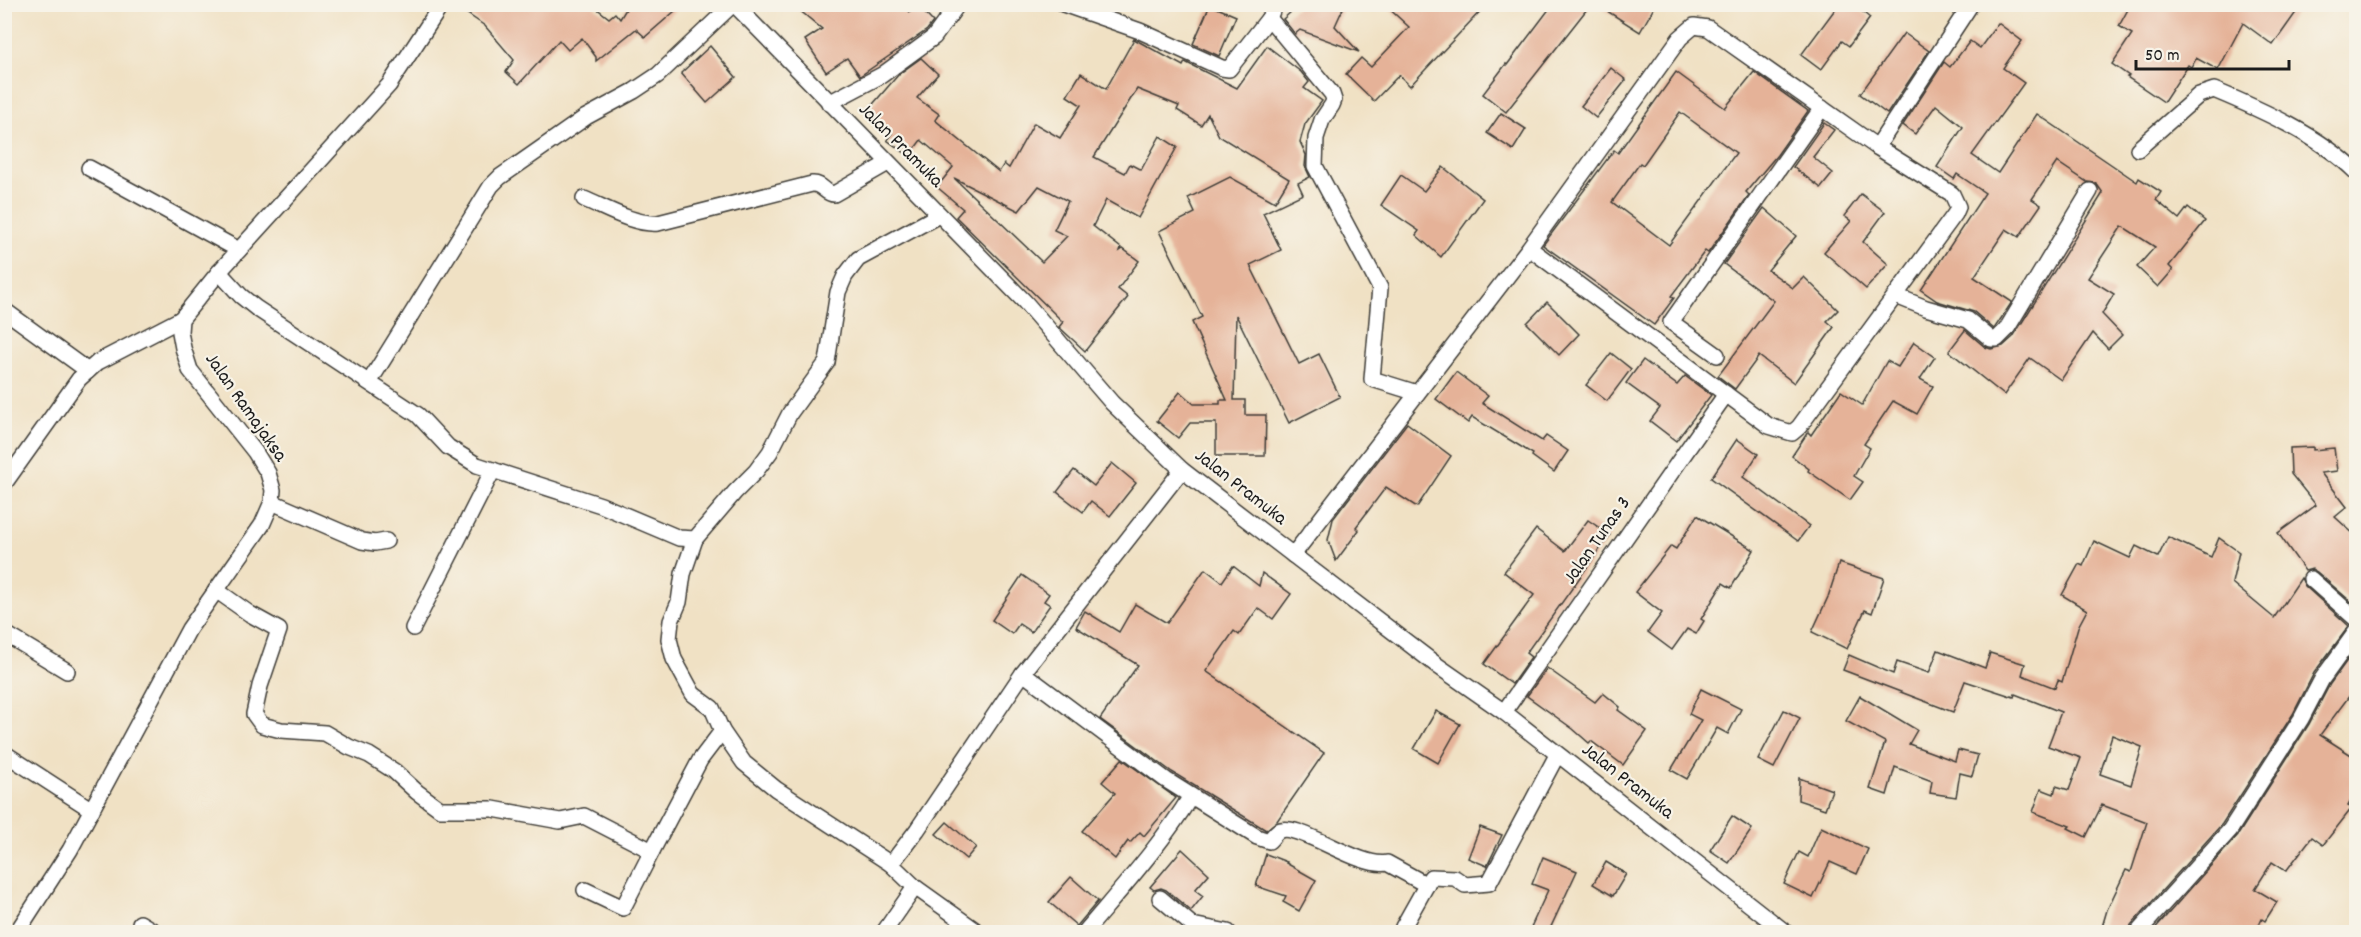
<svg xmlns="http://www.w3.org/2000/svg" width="2361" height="937" font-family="Dekko,sans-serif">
  <rect width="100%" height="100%" fill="#f7f3e8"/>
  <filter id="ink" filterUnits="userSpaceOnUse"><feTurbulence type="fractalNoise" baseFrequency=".0167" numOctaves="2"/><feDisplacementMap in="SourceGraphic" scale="12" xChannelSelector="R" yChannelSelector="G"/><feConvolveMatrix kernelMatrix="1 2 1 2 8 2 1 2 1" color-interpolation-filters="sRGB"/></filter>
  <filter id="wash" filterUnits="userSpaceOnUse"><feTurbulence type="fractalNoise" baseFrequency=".008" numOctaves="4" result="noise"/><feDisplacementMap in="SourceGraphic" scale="24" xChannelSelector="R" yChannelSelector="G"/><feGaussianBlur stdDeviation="1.35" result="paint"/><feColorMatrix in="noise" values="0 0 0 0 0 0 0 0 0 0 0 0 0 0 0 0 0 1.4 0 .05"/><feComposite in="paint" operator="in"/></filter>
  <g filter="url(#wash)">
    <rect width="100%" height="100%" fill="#f0e1c4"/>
    <g id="blocks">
      <g fill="#e5b298" fill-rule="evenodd">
        <path d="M453,4H591L609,18L615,13L620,19L629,4H683L645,37L636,29L596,61V57L582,38L568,50L559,40L519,84L506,72L514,60L485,26Z"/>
        <path d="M792,4H902L910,12L917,5L933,22L927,30L860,76L847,58L826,72L805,40L822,29Z"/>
        <path d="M1300,4H1345L1335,26L1359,52L1300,30L1295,34L1283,19Z"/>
        <path d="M1384,4H1487L1410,86L1399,75L1374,101L1346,74L1361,58L1371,67L1409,27Z"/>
        <path d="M1553,4H1591L1506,112L1483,94L1506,64L1507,65Z"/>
        <path d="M1596,4H1656L1640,32Z"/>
        <path d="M1839,4H1853L1870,18L1849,46L1842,41L1821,70L1801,55Z"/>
        <path d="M2131,4H2302L2273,45L2243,23L2218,70L2196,58L2191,67L2188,65L2164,102L2127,77L2129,76L2112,64L2132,34L2119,26Z"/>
        <path d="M1210,5L1236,16L1219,56L1193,44Z"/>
        <path d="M1998,23L2022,41L2003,68L2024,83L1972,155L1998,173L2037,114L2137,182L2139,178L2161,192L2156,200L2179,219L2188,207L2205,221L2169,266L2173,270L2158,287L2137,267L2155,247L2122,226L2088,278L2114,294L2102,314L2122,335L2108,349L2093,333L2061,380L2030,358L2004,395L1949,351L1965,330L1985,347L1991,349L2003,346L2013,337L2103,193L2096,183L2087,182L2057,162L2032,199L2041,205L2019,237L2006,229L1974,277L2012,302L1994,329L1974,312L1937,301L1921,290L1985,193L1957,174L1954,179L1937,167L1963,127L1936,105L1915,134L1903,125L1944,62L1950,67L1970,41L1980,48Z"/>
        <path d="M1904,33L1929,51L1887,114L1860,94Z"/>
        <path d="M1134,39L1183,66L1185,62L1237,88L1267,46L1301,72L1309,82L1304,88L1322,101L1305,124L1300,142L1306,155L1305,166L1310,177L1298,183L1303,194L1263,213L1281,250L1250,265L1299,364L1319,354L1340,397L1289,423L1236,315L1234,400H1245V415H1266L1265,456H1216V423H1190L1178,438L1157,421L1180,392L1194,404H1220V400H1227L1192,322L1202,317L1159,231L1195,213L1188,198L1230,177L1275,202L1289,179L1219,136L1208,114L1201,125L1177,110L1179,106L1137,89L1094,157L1125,173L1130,164L1141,170L1160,136L1177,147L1138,218L1106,200L1093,226L1121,248L1120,251L1123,249L1139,261L1118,289L1128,297L1085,351L1059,327L1063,322L956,217L963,209L937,187L953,167L921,140L909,156L887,140L892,133L867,111L899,74L921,58L938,74L917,98L939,114L935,120L999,172L1004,164L1009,168L1034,123L1060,138L1081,105L1067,96L1081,73L1106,89ZM954,178L1019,211L1039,186L1068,201L1054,230L1067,236L1042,262Z"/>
        <path d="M710,46L736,77L707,103L681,73Z"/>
        <path d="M1611,68L1626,80L1596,118L1581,106Z"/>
        <path d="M1676,72L1725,108L1754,72L1808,111L1777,155L1746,192L1749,195L1708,253L1705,251L1671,296L1674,298L1654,325L1543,245L1614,150L1618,153ZM1680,112L1736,153L1669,245L1612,202L1640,163L1643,165Z"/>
        <path d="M1501,113L1526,129L1513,150L1487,133Z"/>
        <path d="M1824,123L1834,130L1813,157L1833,173L1821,188L1793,167Z"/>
        <path d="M1443,167L1483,199L1441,257L1416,235L1419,231L1381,205L1401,175L1424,191Z"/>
        <path d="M1861,194L1885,212L1863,242L1888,264L1866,289L1824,252L1851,221L1844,216Z"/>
        <path d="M1764,208L1796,236L1768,270L1793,288L1804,277L1838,310L1827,321L1834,327L1794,383L1759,356L1735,389L1718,376L1774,301L1724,264Z"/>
        <path d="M1547,302L1579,334L1559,355L1527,323Z"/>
        <path d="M1914,342L1935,357L1920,379L1933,386L1917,414L1893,401L1864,444L1870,448L1854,476L1863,482L1850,500L1808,471L1809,469L1792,456L1808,432L1811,435L1841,391L1862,405L1887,361L1898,367Z"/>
        <path d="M1611,353L1631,369L1607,401L1586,385Z"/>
        <path d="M1643,360L1677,385L1685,376L1711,395L1676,441L1650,421L1660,408L1626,383Z"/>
        <path d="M1456,372L1488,396L1482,403L1542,441L1546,436L1568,451L1554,472L1532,456L1533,454L1472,417L1468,423L1436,399Z"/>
        <path d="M1407,423L1451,456L1417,507L1386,487L1356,527L1359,530L1336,561L1328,540L1333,519Z"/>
        <path d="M1737,439L1758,454L1743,477L1809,526L1798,541L1711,478Z"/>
        <path d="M2313,447V450L2334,448L2337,471L2321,473L2347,507L2335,517L2356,536V606L2317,572L2312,569L2305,571L2278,533L2316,505L2291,474L2290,448Z"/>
        <path d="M1112,463L1136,483L1110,516L1091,501L1083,512L1057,492L1074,470L1094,486Z"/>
        <path d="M1697,515L1754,550L1731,588L1723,583L1701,619L1704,621L1696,634L1687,629L1672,650L1648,632L1662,613L1635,592L1671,546L1676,549Z"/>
        <path d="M1588,520L1610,535L1526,653L1531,657L1512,684L1484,664L1534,595L1504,572L1536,529L1565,551Z"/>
        <path d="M2168,537L2211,557L2219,538L2239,552L2232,583L2274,618L2301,578L2305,586L2349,626L2314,673L2293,714L2222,824L2131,925L2129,933H2111L2102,927L2107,910L2126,870L2131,872L2147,822L2102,805L2086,837L2068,828L2070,826L2033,812L2041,789L2054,794L2056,786L2069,790L2081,758L2048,746L2061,712L2015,694L2014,697L1965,681L1953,712L1843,670L1849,655L1893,674L1897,662L1929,673L1938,650L1985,668L1990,653L2025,664L2022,675L2055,688L2058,680L2062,682L2078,627L2087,610L2062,595L2079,564L2083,566L2094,541L2130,558L2136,546L2158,557ZM2112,735L2142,747L2131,785L2100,774Z"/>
        <path d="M1839,563L1884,578L1872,613L1865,610L1847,649L1812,632L1828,597Z"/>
        <path d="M1233,566L1259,586L1262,573L1291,594L1273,619L1258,608L1239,635L1234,631L1206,671L1324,753L1277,821L1266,830L1172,772L1100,719L1138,665L1076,627L1085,611L1119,632L1135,604L1167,623L1205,569L1222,582Z"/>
        <path d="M1022,575L1049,594L1044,601L1050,605L1031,632L1019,624L1012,634L992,620Z"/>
        <path d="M2356,648V687L2320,735L2356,758V792L2348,806L2352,808L2323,845L2312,837L2286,871L2272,862L2255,889L2277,902L2265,921L2262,919L2255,933H2151L2238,835L2309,724L2330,684Z"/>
        <path d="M1547,668L1595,702L1603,693L1620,707L1618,710L1647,731L1623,765L1591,741L1589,743L1573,729L1527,696Z"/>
        <path d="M1701,689L1741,709L1728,734L1717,728L1687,779L1671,770L1701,720L1689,714Z"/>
        <path d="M1860,696L1917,730L1909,744L1955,761L1958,750L1978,755L1972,776L1960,773L1956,797L1930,793L1932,781L1895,767L1887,795L1870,789L1885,742L1846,721Z"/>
        <path d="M1784,710L1800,718L1774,768L1758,760Z"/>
        <path d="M1436,711L1460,724L1438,763L1414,749Z"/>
        <path d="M1122,759L1176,798L1144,836L1140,832L1130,843L1128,841L1115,859L1082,831L1115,793L1102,782Z"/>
        <path d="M1799,778L1832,790L1825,809L1798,800Z"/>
        <path d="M1732,816L1752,829L1729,863L1710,850Z"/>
        <path d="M947,822L976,847L966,859L936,834Z"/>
        <path d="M1480,827L1502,835L1487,866L1468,858Z"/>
        <path d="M1821,827L1868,849L1857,874L1830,862L1813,898L1784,884L1799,852L1808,857Z"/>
        <path d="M1182,849L1209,874L1195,890L1203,896L1191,911L1166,890L1161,888L1154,890L1150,887Z"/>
        <path d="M1266,854L1287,862L1286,863L1316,880L1299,911L1283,902L1286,896L1256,886Z"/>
        <path d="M1543,857L1577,871L1548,933L1531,927L1548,890L1532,884Z"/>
        <path d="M1606,862L1626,874L1613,896L1593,884Z"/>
        <path d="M1071,877L1098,901L1077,926L1049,902Z"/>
      </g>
    </g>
  </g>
  <g filter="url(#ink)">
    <use href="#blocks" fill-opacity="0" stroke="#3c3a35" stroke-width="1.5"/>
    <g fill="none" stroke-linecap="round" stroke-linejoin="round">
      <g stroke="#3c3a35" stroke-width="18">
        <g id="street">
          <path d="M734,4L1025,302L1112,403L1182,470L1438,666L1504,712L1785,932"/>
          <path d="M1063,4L1140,31L1222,68L1229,69L1269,18L1275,4"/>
          <path d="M1269,18L1332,94L1334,100L1332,105L1322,120L1316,138L1315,166L1380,288L1372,379L1417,393"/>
          <path d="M829,103L882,75L934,37L958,4"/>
          <path d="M1877,147L1971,4"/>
          <path d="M2138,149L2199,95L2214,90C2262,110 2320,136 2356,172"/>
          <path d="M89,168L239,250"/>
          <path d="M584,199C606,208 634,225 658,223L812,184C822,183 825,194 834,194L888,163"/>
          <path d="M219,272L241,296L256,308L418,415L448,447L477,465L601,505L679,538L695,539L735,492L756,471L770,452L790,413L827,362L838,292L845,276L858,259L939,215"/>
          <path d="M1896,296L1926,308L1968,320L1991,339H1997L2006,330L2090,191"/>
          <path d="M4,310L88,371"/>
          <path d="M1717,355L1671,322L1822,108"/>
          <path d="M370,381L491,186L500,177L586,117L634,91L658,75L733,4"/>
          <path d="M4,484L79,379L98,362L181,319"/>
          <path d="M272,502L362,541L375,543L386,541"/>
          <path d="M695,539L683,574L679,602L671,621L669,639L674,659L693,694L712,708L722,731L744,763L776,789L891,864"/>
          <path d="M1293,555L1529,248L1680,38L1694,26L1708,28L1877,147L1952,194L1958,207L1955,214L1799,427L1792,433L1769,426L1529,248"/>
          <path d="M2311,579L2356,619"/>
          <path d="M216,590L250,614L279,630L260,686L254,714L262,725L281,730L325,733L349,747L369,755L394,771L417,792L440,809H493L560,821L584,816L652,851L623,908L585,890"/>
          <path d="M413,628L493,470"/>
          <path d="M4,633L67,671"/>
          <path d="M1023,673L1166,780L1257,837L1269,841C1272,838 1275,833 1278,831C1296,820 1359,869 1387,863L1427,885"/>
          <path d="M1504,712L1726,394"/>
          <path d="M4,753L92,810"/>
          <path d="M652,851L700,760L722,731"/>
          <path d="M1160,898L1192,925L1228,932"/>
          <path d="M140,923L155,932"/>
          <path d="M1403,927L1431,877L1455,878L1465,885L1489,883L1557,755"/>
          <path d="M17,932L70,850L189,629L262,525L272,502L273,490L268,473L255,452L190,370L183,348L180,332L181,319L219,272L389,85L442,4"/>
          <path d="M884,932L915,887"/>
          <path d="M978,932L915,887L891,864L917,830L1023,673L1182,470"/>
          <path d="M1085,932C1121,889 1161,845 1191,796"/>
          <path d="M2138,932L2230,830L2301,719L2322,679L2356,632"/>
        </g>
      </g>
      <use href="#street" stroke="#fff" stroke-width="15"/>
    </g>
  </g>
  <g text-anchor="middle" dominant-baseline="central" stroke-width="4.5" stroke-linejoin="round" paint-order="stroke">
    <g font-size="20" fill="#1c1c1c" stroke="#f7f3e8">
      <text transform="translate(900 146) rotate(45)">Jalan Pramuka</text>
      <text transform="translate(245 408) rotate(55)">Jalan Ramajaksa</text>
      <text transform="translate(1240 488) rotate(38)">Jalan Pramuka</text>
      <text transform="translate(1598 541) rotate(-55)">Jalan Tunas 3</text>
      <text transform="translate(1627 782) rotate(38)">Jalan Pramuka</text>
    </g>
  </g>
  <rect width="2361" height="937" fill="none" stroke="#f7f3e8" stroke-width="24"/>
  <path d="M2136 60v9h153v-9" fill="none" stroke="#1c1c1c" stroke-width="3"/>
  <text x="2145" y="60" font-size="18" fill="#1c1c1c" stroke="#f7f3e8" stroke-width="4.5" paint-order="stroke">50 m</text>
</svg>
